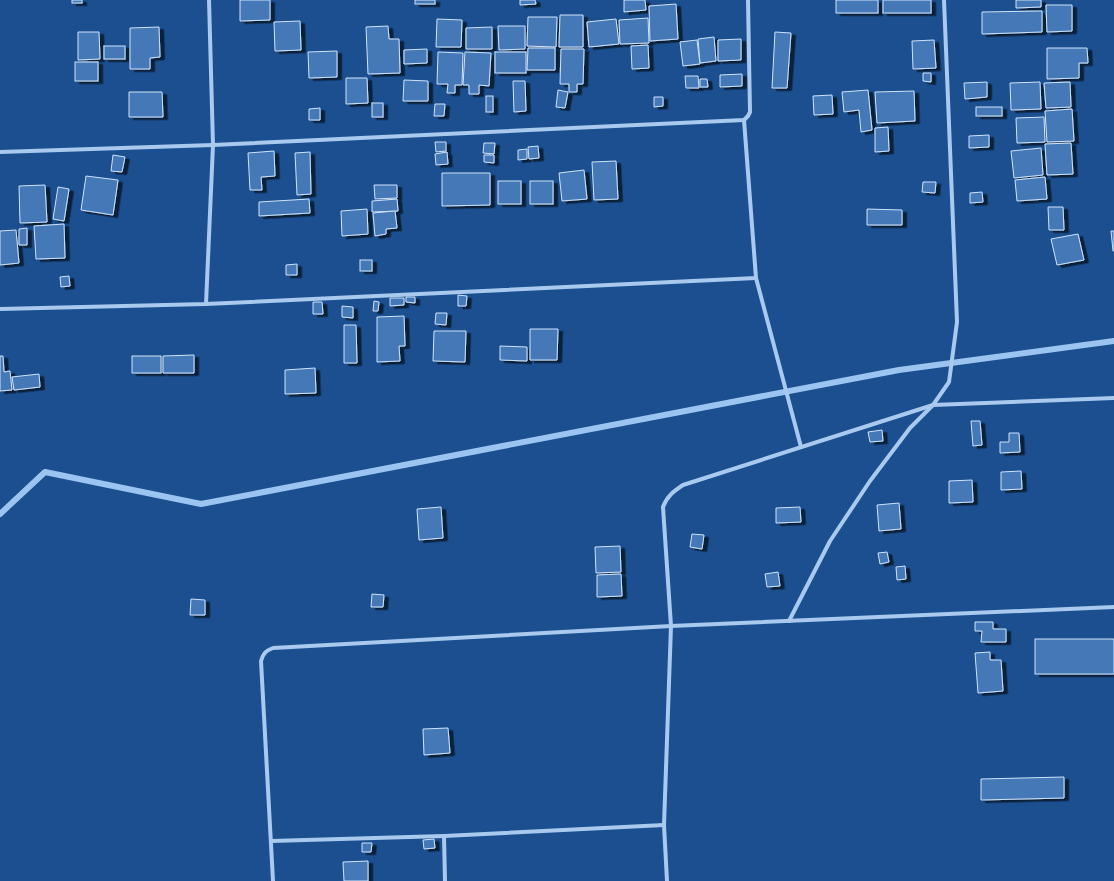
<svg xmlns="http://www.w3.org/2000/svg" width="1114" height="881" font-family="Overpass,sans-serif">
  <defs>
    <filter id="shadow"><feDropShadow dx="4.5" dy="2.5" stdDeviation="0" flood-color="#0009"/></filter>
  </defs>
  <rect width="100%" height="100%" fill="#1b4f8f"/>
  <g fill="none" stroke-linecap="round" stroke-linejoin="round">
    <path stroke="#9cc4f0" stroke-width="6" d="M0,514L45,472L201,504L899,370L1114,341"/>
  </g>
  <g fill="#4478b7" stroke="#cfe3fa" filter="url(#shadow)">
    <rect x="72" y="0" width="10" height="3"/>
    <path d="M240,0H270V20L240,21Z"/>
    <rect x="415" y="0" width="20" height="4"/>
    <path d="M520,0H535L536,4L520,5Z"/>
    <path d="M624,0H645L646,10L624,12Z"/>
    <rect x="836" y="0" width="42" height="13"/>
    <rect x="883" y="0" width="48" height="13"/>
    <path d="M1016,0H1041V7L1016,8Z"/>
    <path d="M676,4L678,39L650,41L649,6Z"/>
    <path d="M1046,5H1072V31L1047,32Z"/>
    <path d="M1042,11V32L982,34V12Z"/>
    <path d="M560,15H583V47H559Z"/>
    <path d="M528,17H557L556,47L527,46Z"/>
    <path d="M648,18L649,43L620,44L619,20Z"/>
    <path d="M437,19L462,20L461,47H436Z"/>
    <path d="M616,19L619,44L589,47L587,22Z"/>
    <path d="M300,21L301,50L275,51L274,22Z"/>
    <path d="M388,26L389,39H399L400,73L368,74L366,27Z"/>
    <path d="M498,26H525V49L499,50Z"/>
    <path d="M159,27L160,57L150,58V69H130V28Z"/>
    <path d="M492,27V49H466V28Z"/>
    <path d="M78,32H99L100,59L78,60Z"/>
    <path d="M775,32L791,33L787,88H772Z"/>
    <path d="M714,37L716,61L700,63L698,39Z"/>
    <path d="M741,39V60L718,61V40Z"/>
    <path d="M697,40L700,64L683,66L680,42Z"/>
    <path d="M934,40L936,68L913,69L912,41Z"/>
    <path d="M648,45L649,68L632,69L631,46Z"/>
    <rect x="104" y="46" width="21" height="13"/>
    <path d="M528,48H555V70H527Z"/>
    <path d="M1047,48H1087L1088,63H1079V78L1047,79Z"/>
    <path d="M427,49V63L404,64V50Z"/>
    <path d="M561,49H584L583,84H577V92H569V84H560Z"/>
    <path d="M337,51V77L309,78L308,52Z"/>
    <path d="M438,52L463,53L462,85H455V93H447L448,84H437Z"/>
    <path d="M465,52L491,53L489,86L479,85V94H469V85H463Z"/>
    <rect x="495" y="52" width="31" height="21"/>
    <rect x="75" y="62" width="23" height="19"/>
    <path d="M923,73H931V82L923,81Z"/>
    <path d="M742,74V86L720,87V75Z"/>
    <path d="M685,76H698L699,88H686Z"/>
    <path d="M346,78H367L368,103L346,104Z"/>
    <path d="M700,79H707L708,87H700Z"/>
    <path d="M404,80L428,81V101H403Z"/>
    <path d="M513,81H525L526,111L514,112Z"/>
    <path d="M987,82V97L965,99L964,83Z"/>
    <path d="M1040,82L1041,109L1011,110L1010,83Z"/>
    <path d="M1070,82L1071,107L1046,108L1044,83Z"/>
    <path d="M558,90L568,92L565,108L556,107Z"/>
    <path d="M868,90L872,130L861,132L859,110L844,112L842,92Z"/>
    <path d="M914,91L915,121L877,123L875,92Z"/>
    <path d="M129,92H162L163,117H129Z"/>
    <path d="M832,95L833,114L814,115L813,96Z"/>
    <rect x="486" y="96" width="7" height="16"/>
    <path d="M654,97H663V106L654,107Z"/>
    <rect x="372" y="103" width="11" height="14"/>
    <path d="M435,104H445L444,116H434Z"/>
    <rect x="976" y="107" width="26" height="9"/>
    <path d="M320,108V120H309V109Z"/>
    <path d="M1072,109L1074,141L1047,142L1045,111Z"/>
    <path d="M1044,117L1045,142L1017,143L1016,118Z"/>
    <path d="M888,127L889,151L875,152V128Z"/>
    <path d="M989,135V147L969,148V136Z"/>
    <path d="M435,142H446V151L436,152Z"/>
    <path d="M484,143H495L494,154L483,153Z"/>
    <path d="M1071,143L1073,174L1047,175L1045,144Z"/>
    <path d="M538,146L539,158L529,159L528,147Z"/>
    <path d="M1041,148L1043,175L1014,178L1011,151Z"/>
    <path d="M527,149V159L518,160V150Z"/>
    <path d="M274,151L275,176L261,177L262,190H250L248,153Z"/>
    <path d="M310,152L311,194L297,195L295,153Z"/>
    <path d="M447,152L448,164L436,165L435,154Z"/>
    <path d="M113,155L125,157L122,172L111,171Z"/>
    <path d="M484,155H494V163L484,162Z"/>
    <path d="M616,161L618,199L594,200L592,162Z"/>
    <path d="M584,170L587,199L562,201L559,173Z"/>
    <path d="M442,173H490V205L442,206Z"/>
    <path d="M86,176L118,180L113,215L81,210Z"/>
    <path d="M1045,177L1047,199L1017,201L1015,180Z"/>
    <rect x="498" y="181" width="23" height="23"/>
    <rect x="530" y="181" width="23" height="23"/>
    <path d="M923,182H936L935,193L922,192Z"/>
    <path d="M45,185L47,222L20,223L19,186Z"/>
    <path d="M374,185H397V198L375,199Z"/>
    <path d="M58,187L69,189L64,221L53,219Z"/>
    <path d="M982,192L983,202L970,203V193Z"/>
    <path d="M309,199L310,213L259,216V202Z"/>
    <path d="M397,199L398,211L372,212V201Z"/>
    <path d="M1048,207H1063L1064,230H1049Z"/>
    <path d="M367,209L368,234L342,236L341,211Z"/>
    <path d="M867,209L902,210V225H867Z"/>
    <path d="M395,211L397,228L386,229V234L375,236L373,213Z"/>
    <path d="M64,224L65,258L36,259L34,226Z"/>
    <path d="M27,228V245H19V229Z"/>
    <path d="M16,230L19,263L0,265V231Z"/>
    <path d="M1111,231H1114V251H1113Z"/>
    <path d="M1078,234L1084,260L1057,265L1051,239Z"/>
    <rect x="360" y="260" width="12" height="11"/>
    <path d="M297,264V275H286V265Z"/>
    <path d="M69,276L70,286L61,287L60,277Z"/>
    <path d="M458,295L467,296L466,306H458Z"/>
    <path d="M406,297H415V303L406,302Z"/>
    <path d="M390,298H404V305L390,306Z"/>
    <path d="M374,301L379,302L378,311H373Z"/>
    <path d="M313,302H322L323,314H313Z"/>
    <path d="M342,306L353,307V318L342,317Z"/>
    <path d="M436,313H447L446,325L435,324Z"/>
    <path d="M404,316L405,346H399L400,361L377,362V317Z"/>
    <path d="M344,325H356L357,363H344Z"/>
    <path d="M530,329H558L557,360H530Z"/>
    <path d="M434,331H466L465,362L433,361Z"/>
    <path d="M500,346L527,347V361L500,360Z"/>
    <path d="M194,355V373H163V356Z"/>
    <path d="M0,356H3L4,372L10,371L12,390L0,391Z"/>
    <rect x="132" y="356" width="29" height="17"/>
    <path d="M315,368L316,393L285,394V370Z"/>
    <path d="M39,374L40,387L14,390L12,377Z"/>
    <path d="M971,421H980L982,445L973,446Z"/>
    <path d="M882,430L883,441L870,442L868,432Z"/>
    <path d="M1009,433H1019L1020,452L1000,453V442H1009Z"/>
    <path d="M1021,471L1022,489L1001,490V472Z"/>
    <path d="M972,480L973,502L949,503V481Z"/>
    <path d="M899,503L901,529L879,531L877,505Z"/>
    <path d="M441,507L443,538L419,540L417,509Z"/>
    <path d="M800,507L801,522L776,523V508Z"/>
    <path d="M692,534L704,535L702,549L690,547Z"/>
    <path d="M620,546L621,572L596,573L595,547Z"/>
    <path d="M887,552L889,562L880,564L878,553Z"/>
    <path d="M905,566L906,579L897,580L896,567Z"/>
    <path d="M778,572L780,586L767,587L765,574Z"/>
    <path d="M621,574L622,596L597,597V575Z"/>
    <path d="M372,594L384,595L383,607H371Z"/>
    <path d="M191,599L205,600V615H190Z"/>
    <path d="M975,622H993V629H1006V642H981L982,631H975Z"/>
    <rect x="1035" y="639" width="79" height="35"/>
    <path d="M990,652V660H1001L1003,691L978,693L975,653Z"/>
    <path d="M448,728L450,753L424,755L423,729Z"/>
    <path d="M1064,777V798L981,800V779Z"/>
    <path d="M434,839L435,848L424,849L423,840Z"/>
    <path d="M362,843H372L371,852H362Z"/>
    <path d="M368,861V881H344L343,862Z"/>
  </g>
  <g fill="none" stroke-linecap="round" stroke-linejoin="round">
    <g stroke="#a9c9ee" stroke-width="4">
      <path d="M0,152L213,145L744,120L748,116L750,112L748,0"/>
      <path d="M756,278L801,447"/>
      <path d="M206,304L213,145L209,0"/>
      <path d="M0,309L206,304L756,278L744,120"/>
      <path d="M789,621L830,541L870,481L910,428L933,405L949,382L957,322L944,0"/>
      <path d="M444,836L445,881"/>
      <path d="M271,841L444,836L664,825"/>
      <path d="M273,881L261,661C263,654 265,651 273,648L671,626L1114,607"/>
      <path d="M667,881L664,825L671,626L663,507C667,496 674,491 683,485L933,405L1114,398"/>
    </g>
  </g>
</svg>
